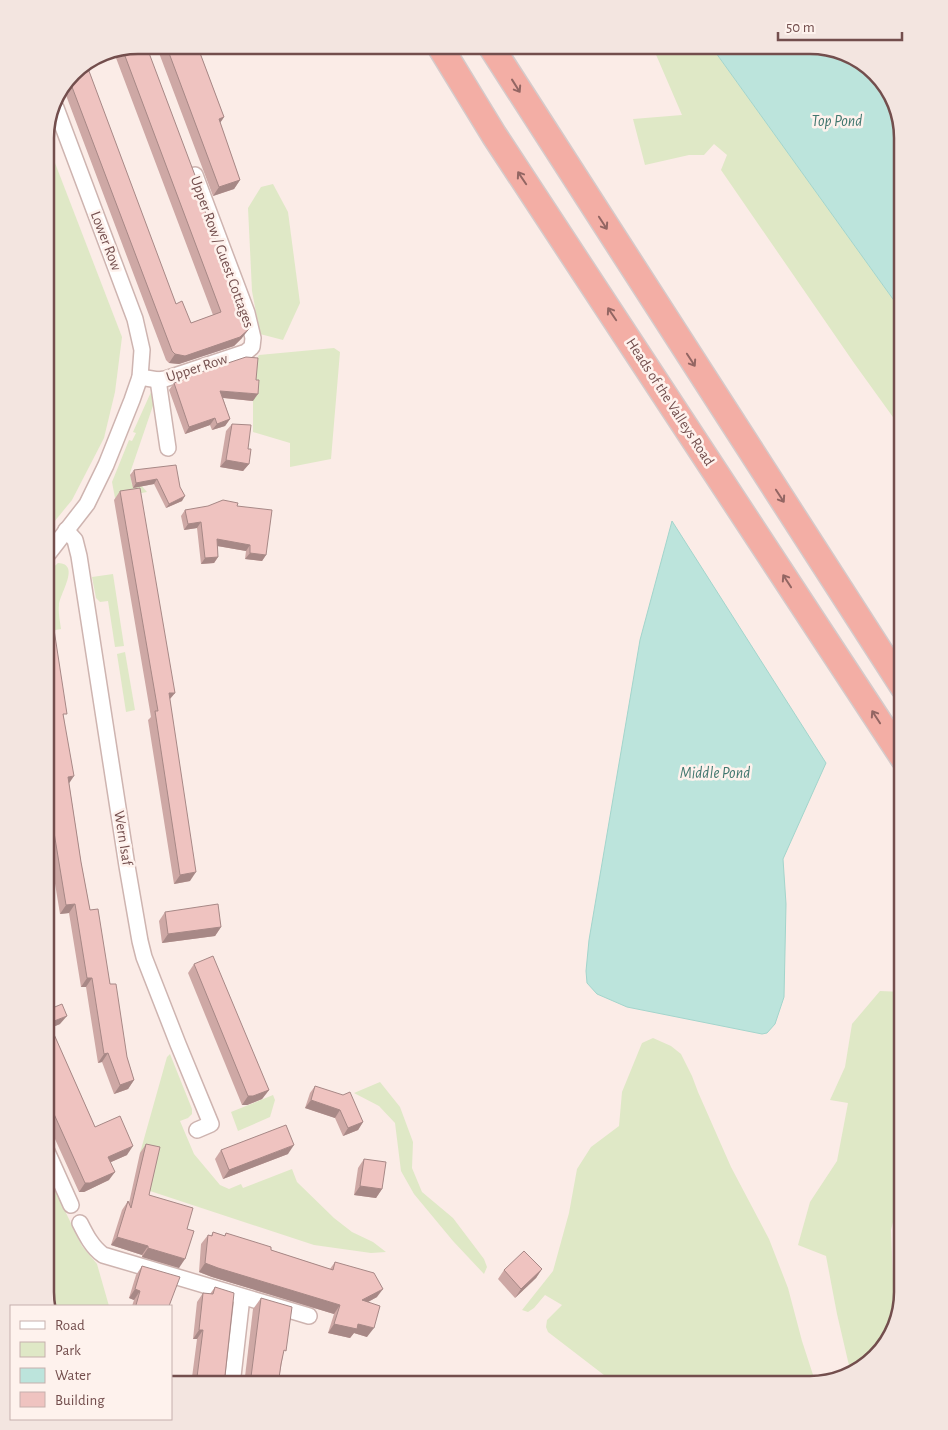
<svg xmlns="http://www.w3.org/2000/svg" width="948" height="1430" font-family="'Alegreya Sans',sans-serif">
  <rect width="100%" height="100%" fill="#fbece7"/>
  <g fill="#dfe8c6">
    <path d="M654,45H712L716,53L903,313V431L854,363L721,170L727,155L714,144L704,155H689L645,165L633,119L682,115L654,50Z"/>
    <path d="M45,137L122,337L115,392L104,438L72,500L45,533Z"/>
    <path d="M273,184L288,212L300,303L283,340L260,334L252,291L248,208L261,187Z"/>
    <path d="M334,348L340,352L331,459L290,467V443L253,432V365L259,355Z"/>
    <path d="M154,391L157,394L130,473L132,485L140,484L147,492L115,498L112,482L129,440L132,441L136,433L133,432L151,392Z"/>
    <path d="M58,563C81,564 60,593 59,605C58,612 60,621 61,629L45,632V575Z"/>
    <path d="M113,574L124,646L115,647L108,601L100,602L96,598L92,577Z"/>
    <path d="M125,652L135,710L126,712L117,654Z"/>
    <path d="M880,991L903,992V1182L891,1230L894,1306C901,1337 876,1353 856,1373L851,1374L837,1314L826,1256L798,1245L810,1202L837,1161L848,1103L830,1100L845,1067L852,1024Z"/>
    <path d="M653,1038L671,1046L681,1054L692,1076L698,1092L731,1167L769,1239L788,1288L802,1341L816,1384L810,1385H617L548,1332L546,1327L547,1320L562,1305L545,1295L534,1308L528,1312L522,1310L553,1271L569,1213L577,1169L591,1147L619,1126L622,1092L642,1043Z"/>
    <path d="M170,1054L192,1109V1114L188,1118L180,1121L194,1154L220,1185L229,1189L241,1184L243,1188L292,1169L297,1182L334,1218L352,1232L373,1242L386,1252L371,1253L314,1245L147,1190L140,1153L167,1057Z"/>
    <path d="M380,1082L400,1107L413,1142L412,1168L422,1192L453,1218L484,1259L487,1267L484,1274L453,1241L414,1194L401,1171L395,1123L379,1106L354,1093Z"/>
    <path d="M273,1095L275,1100L270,1117L238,1131L231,1112Z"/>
    <path d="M45,1179L51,1182L82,1246L97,1264L109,1306H49L45,1292Z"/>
  </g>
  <g fill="#bce4dc" stroke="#a3d5cc">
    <path d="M712,45H816L862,60L891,92L903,138V313L716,53Z"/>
    <path d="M672,521L826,763L783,859L786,904L784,997L775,1024L767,1033L762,1034L627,1007L597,994L587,983L586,971L589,940L640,640Z"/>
  </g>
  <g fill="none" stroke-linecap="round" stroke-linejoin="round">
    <g stroke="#ceb4b0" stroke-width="18">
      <g id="minor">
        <path d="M140,377L158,380L165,379L246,352L252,347L253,338L247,313L195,175"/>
        <path d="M158,380L168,448"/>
        <path d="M66,530L75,540L79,556L127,866L140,941L144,957L178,1044L211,1124L197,1130"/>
        <path d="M45,558L87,504L106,465L132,400L140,377L142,350L135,319L56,108"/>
        <path d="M45,1147L71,1205"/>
        <path d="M80,1223C86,1235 92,1247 103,1255L309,1316"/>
        <path d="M232,1385L242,1297"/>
      </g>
    </g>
    <g stroke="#d5caca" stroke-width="28">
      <g id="trunk">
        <path d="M439,45L494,135L903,758"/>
        <path d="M490,45L903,687"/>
      </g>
    </g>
    <use href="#minor" stroke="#fff" stroke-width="15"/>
    <use href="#trunk" stroke="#f3aea5" stroke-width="25"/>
  </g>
  <g fill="#cea8a5">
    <path d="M138,45L202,194L199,197L242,338L234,346L179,364L169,363L166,360L64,90L72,72L176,304L191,323L213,315L113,50Z"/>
    <path d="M156,45H197L224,117L220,123L240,180L234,189L213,196Z"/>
    <path d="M189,376L253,401L223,398L230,419L225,426L212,430L210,425L185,434L169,390L174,383L188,378Z"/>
    <path d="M232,424L249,464L243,471L220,467L226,431Z"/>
    <path d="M134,470L180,487L182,501L166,508L154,484L133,488L130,475Z"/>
    <path d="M120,491L175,693L170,699L190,881L174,884L148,720L151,717L114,500Z"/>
    <path d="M237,506L266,555L262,561L245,559L246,551L217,546L218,557L214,563L201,564L197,528L184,530L181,516L185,510Z"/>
    <path d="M45,624L64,718L69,783L81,862L90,910L110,984L127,1057L134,1080L128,1089L114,1094L102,1062L98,1063L86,987H81L69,913L60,914L45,823Z"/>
    <path d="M165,912L221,927L215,936L162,943L159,921Z"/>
    <path d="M194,964L269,1090L262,1099L247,1105H242L188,973Z"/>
    <path d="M45,1011L60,1024L51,1028L95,1127L127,1155L111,1162L109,1180L84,1192H79L45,1117Z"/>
    <path d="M315,1086L363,1122L358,1130L343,1136L335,1118L305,1108L310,1093Z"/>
    <path d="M146,1144L149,1195L187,1229L179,1268L142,1257V1255L111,1245L122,1210L128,1201L129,1203L140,1153Z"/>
    <path d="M221,1150L288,1154L223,1179L215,1159Z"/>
    <path d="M364,1159L382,1189L376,1198L354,1195L358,1168Z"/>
    <path d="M213,1232L224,1236L226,1233L271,1250L330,1269L335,1262L377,1297L368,1302L367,1337L354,1333L350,1338L328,1333L334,1314L212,1277L199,1272L201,1244L208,1235L211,1236Z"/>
    <path d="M142,1266L169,1306H132L134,1300L129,1298L136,1275Z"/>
    <path d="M542,1269L536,1278L515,1298L498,1279L504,1270Z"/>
    <path d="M215,1287L224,1385H191L197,1339H193L197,1302L203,1293L210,1294Z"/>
    <path d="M261,1298L283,1355L278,1385H244L253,1309Z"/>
  </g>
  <g fill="#a78886">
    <path d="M224,117L218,126L219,119Z"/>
    <path d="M240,180L234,189L213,196L219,187Z"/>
    <path d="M249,329L242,338L234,346L179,364L169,363L175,354Z"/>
    <path d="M220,391L258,394L253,401L215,397Z"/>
    <path d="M215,418L210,425L185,434L189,427Z"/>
    <path d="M230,419L225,426L212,430L217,424Z"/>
    <path d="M226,460L249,464L243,471L220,467Z"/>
    <path d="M157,479L154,484L133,488L136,483Z"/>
    <path d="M185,496L182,501L166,508L169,504Z"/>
    <path d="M201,522L197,528L184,530L188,524Z"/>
    <path d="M217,539L250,545L246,551L212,545Z"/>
    <path d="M250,553L266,555L262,561L245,559Z"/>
    <path d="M218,557L214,563L201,564L205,558Z"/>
    <path d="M169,693H175L168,701Z"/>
    <path d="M74,776L68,785V777Z"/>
    <path d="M196,872L190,881L174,884L180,875Z"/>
    <path d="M75,904L69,913L60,914L66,905Z"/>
    <path d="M221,927L215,936L162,943L168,934Z"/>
    <path d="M87,978H92L86,987H81Z"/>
    <path d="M67,1016L60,1024L45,1030L49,1023Z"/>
    <path d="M108,1053L102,1062L98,1063L104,1054Z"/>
    <path d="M134,1080L128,1089L114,1094L120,1085Z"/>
    <path d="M269,1090L262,1099L247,1105H242L248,1096Z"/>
    <path d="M311,1100L340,1110L335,1118L305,1108Z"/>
    <path d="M363,1122L358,1130L343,1136L348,1128Z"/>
    <path d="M294,1145L288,1154L223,1179L229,1170Z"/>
    <path d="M133,1146L127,1155L102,1166L108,1157Z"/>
    <path d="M115,1172L109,1180L84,1192H79L85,1183Z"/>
    <path d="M360,1186L382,1189L376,1198L354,1195Z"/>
    <path d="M117,1237L148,1246L142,1255L111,1245Z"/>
    <path d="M148,1248L185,1259L179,1268L142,1257Z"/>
    <path d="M205,1263L340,1305L334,1314L212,1277L199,1272Z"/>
    <path d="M542,1269L536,1278L515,1298L521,1289Z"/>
    <path d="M135,1289L140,1291L134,1300L129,1298Z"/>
    <path d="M383,1289L377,1297L355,1309L362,1300Z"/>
    <path d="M334,1324H358L374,1328L367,1337L354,1333L350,1338L328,1333Z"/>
    <path d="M199,1330H203L197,1339H193Z"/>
  </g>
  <g fill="#efc3c0" stroke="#a78886">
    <path d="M138,45H146L202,194L199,195L249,329L240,337L185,356L175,354L172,351L69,79L72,72L86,63L176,304L182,301L191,323L221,312L122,48Z"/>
    <path d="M166,45H197L224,117L219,119L240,180L219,187Z"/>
    <path d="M246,357L258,358L256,380H259L258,394L220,391L230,419L217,424L215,418L189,427L174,383L190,377L189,376Z"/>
    <path d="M232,424L251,425L248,449H251L249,464L226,460Z"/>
    <path d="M176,465L180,487L185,496L169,504L157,479L136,483L134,470Z"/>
    <path d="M140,488L175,693H169L196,872L180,875L155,711H158L120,491Z"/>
    <path d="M223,500L238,503L237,506L272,510L266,555L250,553V545L217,539L218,557L205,558L201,522L188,524L185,510L208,506Z"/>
    <path d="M53,623L67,714H63L74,776L68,777L81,862L90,910L98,909L110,984H116L127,1057L134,1080L120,1085L108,1053L104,1054L92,978H87L75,904L66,905L47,790L52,789L45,750V727L49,726L45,700V624Z"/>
    <path d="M218,904L221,927L168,934L165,912Z"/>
    <path d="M213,956L269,1090L253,1096H248L194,964Z"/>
    <path d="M62,1004L67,1016L49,1023L95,1127L120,1116L133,1146L108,1157L115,1172L90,1183H85L45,1094V1011Z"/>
    <path d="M315,1086L343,1095L350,1092L363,1122L348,1128L340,1110L311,1100Z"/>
    <path d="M286,1125L294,1145L229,1170L221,1150Z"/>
    <path d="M146,1144L160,1147L149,1195L193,1208L187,1229L194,1231L185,1259L148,1248V1246L117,1237L128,1201L131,1208Z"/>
    <path d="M364,1159L386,1162L382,1189L360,1186Z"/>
    <path d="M213,1232L225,1236L226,1233L271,1247V1250L333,1270L335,1262L374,1273L383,1289L362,1300L380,1306L374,1328L358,1324L357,1329L334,1324L340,1305L218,1268L205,1263L208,1235L212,1236Z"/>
    <path d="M524,1251L542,1269L521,1289L504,1270Z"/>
    <path d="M142,1266L180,1277L169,1306H139L136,1305L140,1291L135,1289Z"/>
    <path d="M215,1287L234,1293L224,1385H196L203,1330H199L203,1293L213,1294Z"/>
    <path d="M261,1298L292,1307L286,1351L284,1350L281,1364L278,1385H250Z"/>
  </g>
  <defs><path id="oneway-shaft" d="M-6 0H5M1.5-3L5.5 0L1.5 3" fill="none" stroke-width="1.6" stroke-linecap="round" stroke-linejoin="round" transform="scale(1.25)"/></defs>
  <g stroke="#936663">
    <use href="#oneway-shaft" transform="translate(516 86) rotate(58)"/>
    <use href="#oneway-shaft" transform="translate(522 178) rotate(-124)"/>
    <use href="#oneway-shaft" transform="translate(603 223) rotate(57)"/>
    <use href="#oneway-shaft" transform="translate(612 314) rotate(-124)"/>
    <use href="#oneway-shaft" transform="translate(691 360) rotate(57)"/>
    <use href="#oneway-shaft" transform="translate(780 496) rotate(57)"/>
    <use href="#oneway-shaft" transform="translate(787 581) rotate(-123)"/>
    <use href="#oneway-shaft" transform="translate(876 717) rotate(-123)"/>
  </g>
  <g text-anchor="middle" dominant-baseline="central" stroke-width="5" stroke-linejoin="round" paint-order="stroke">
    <g font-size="15" fill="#734e4d" stroke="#fef2ed">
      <text transform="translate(106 241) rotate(69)">Lower Row</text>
      <text transform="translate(222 252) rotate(70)">Upper Row / Guest Cottages</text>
      <text transform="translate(197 368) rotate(-18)">Upper Row</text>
      <text transform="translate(670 402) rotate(57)">Heads of the Valleys Road</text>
      <text transform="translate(123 838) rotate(81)">Wern Isaf</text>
    </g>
    <g font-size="16" font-style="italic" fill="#41776f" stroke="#fef2ed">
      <text x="837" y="121">Top Pond</text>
      <text x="715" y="773">Middle Pond</text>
    </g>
  </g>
  <path d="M0 0H948V1430H0ZM138 54H810A84 84 0 0 1 894 138V1292A84 84 0 0 1 810 1376H138A84 84 0 0 1 54 1292V138A84 84 0 0 1 138 54Z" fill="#f3e5e0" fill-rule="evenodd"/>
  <path fill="none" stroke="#734e4d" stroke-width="2.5" d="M138 54H810A84 84 0 0 1 894 138V1292A84 84 0 0 1 810 1376H138A84 84 0 0 1 54 1292V138A84 84 0 0 1 138 54Z"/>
  <rect x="10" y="1305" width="162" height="115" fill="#fef2ed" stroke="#c6b0ad"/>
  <rect x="20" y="1321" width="25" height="8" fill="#ffffff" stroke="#c6b0ad"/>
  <text x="55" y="1330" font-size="15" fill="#734e4d">Road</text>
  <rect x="20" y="1342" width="25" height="15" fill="#dfe8c6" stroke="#c6b0ad"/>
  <text x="55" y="1355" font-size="15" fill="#734e4d">Park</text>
  <rect x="20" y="1368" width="25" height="15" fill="#bce4dc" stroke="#c6b0ad"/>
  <text x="55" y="1380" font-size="15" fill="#734e4d">Water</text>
  <rect x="20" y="1392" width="25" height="15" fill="#efc3c0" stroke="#c6b0ad"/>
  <text x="55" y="1405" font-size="15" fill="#734e4d">Building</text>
  <path d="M778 32v8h124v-8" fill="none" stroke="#734e4d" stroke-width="2.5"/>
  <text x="786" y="32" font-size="15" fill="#734e4d" stroke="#fef2ed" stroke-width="4" paint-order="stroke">50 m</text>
</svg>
